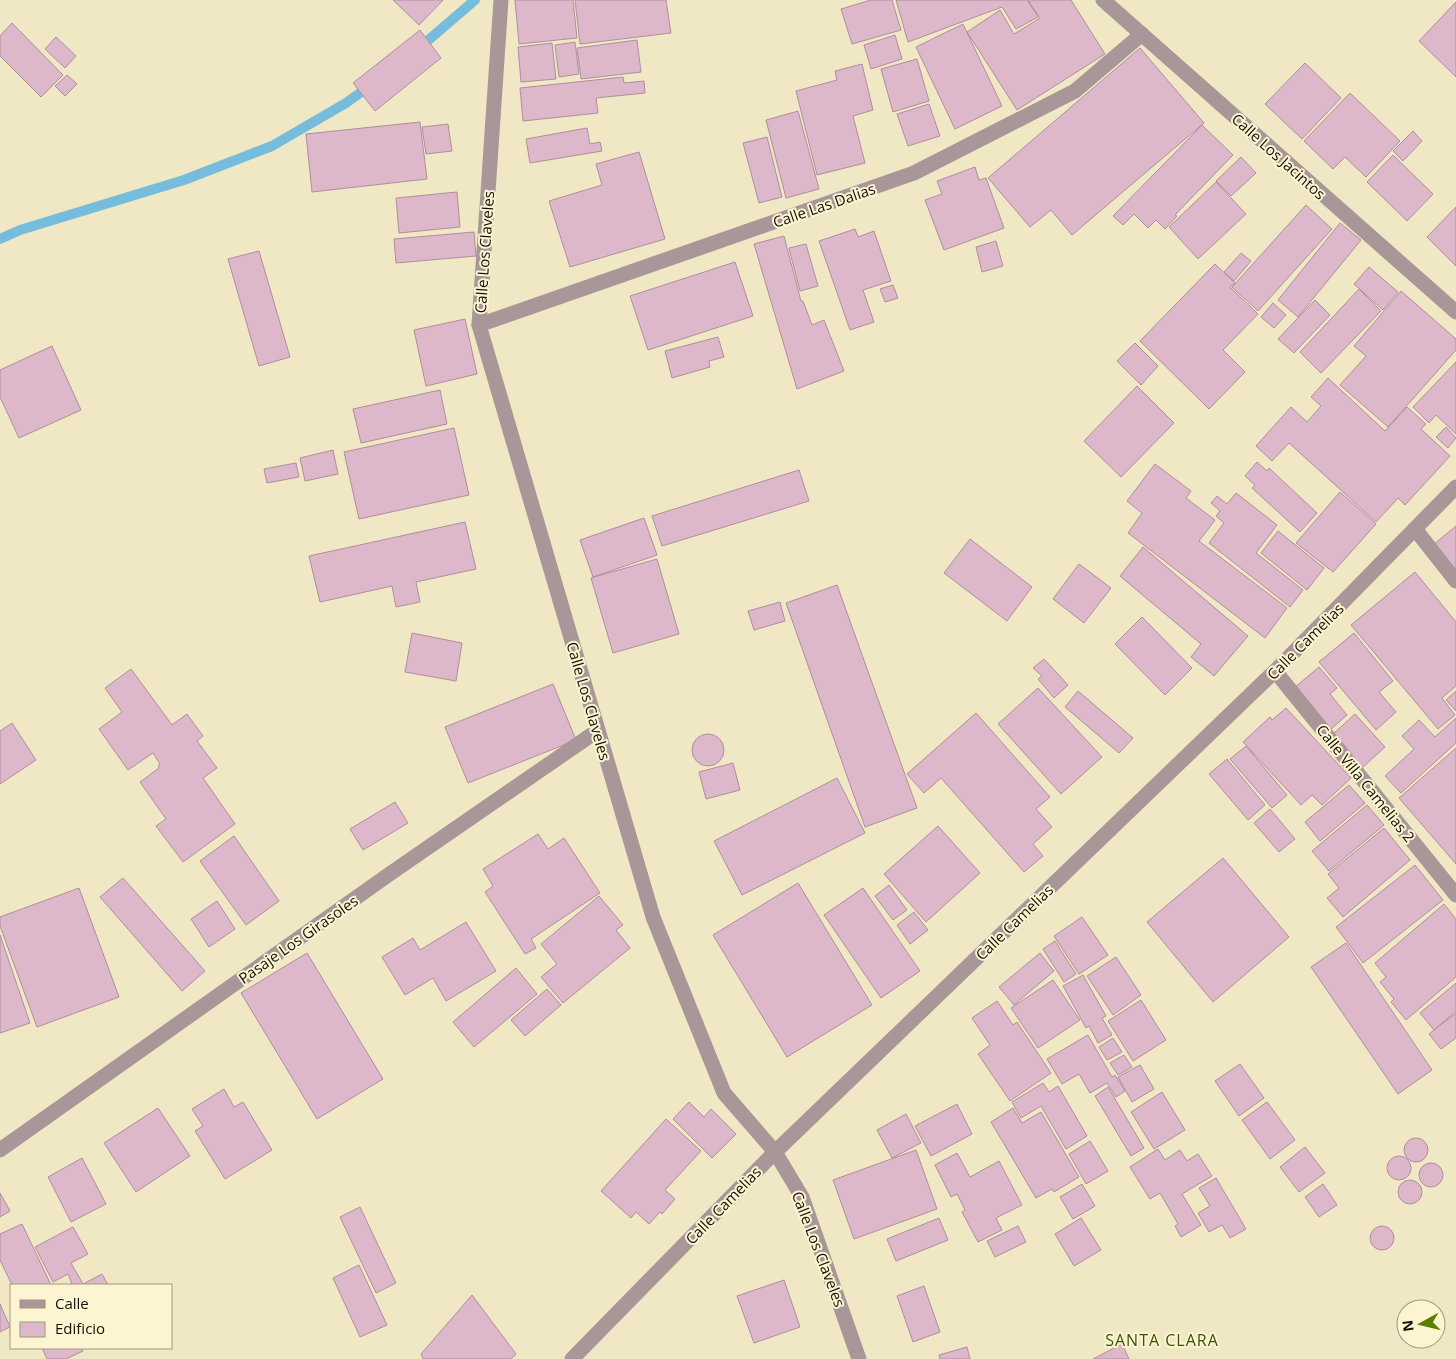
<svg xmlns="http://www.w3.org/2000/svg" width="1456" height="1359" font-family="'Open Sans',sans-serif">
  <rect width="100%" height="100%" fill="#f0e8c4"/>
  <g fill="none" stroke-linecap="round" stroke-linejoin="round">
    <g stroke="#76bcdc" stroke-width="10">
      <path d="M418,49L475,0"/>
      <path d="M0,239L20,230L184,180L272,146L346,103L371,85"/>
    </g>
  </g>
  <g fill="#ddb8ca" stroke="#b08d9e">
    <path d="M393,0H443L419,25Z"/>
    <path d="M515,0H573L577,38L519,44Z"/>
    <path d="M575,0H666L671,33L580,44Z"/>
    <path d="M871,0H892L901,30L852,44L841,9Z"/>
    <path d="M896,0H1030L1028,1L1038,17L1016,29L1002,7L908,42Z"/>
    <path d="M1033,0H1071L1105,54L1017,110L967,32L1000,10L1014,34L1040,18L1029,2Z"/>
    <path d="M1456,2V77L1419,41Z"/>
    <path d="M12,23L63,75L41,97L0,56V36Z"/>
    <path d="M963,24L1002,106L955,129L916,47Z"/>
    <path d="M420,30L441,58L375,111L353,83Z"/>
    <path d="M895,35L902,59L871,69L864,45Z"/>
    <path d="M56,37L76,56L65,68L45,49Z"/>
    <path d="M637,40L641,72L581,79L577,48Z"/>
    <path d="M575,42L579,74L559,77L555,45Z"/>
    <path d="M552,43L556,79L521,82L518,47Z"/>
    <path d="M1140,48L1204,123L1072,235L1051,210L1030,227L988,178Z"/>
    <path d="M917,59L929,101L893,112L881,69Z"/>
    <path d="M1305,63L1341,98L1302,139L1265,104Z"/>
    <path d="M862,64L873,110L853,116L865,163L817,175L796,91L837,80L835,71Z"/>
    <path d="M67,75L77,84L65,96L55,86Z"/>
    <path d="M623,77L624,83L644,81L645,93L596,98L598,113L523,121L520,88Z"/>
    <path d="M1350,93L1400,141L1366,177L1345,157L1333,169L1304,141Z"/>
    <path d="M929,104L940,136L908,146L897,114Z"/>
    <path d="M798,111L819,189L786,198L766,120Z"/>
    <path d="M420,122L427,179L312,192L306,134Z"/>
    <path d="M448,124L452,151L426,154L422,127Z"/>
    <path d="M1202,125L1233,155L1175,215L1177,216L1165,229L1156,220L1148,228L1134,214L1123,225L1113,216Z"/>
    <path d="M587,128L590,144L600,142L602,151L530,163L526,139Z"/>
    <path d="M1413,131L1422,141L1403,161L1393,151Z"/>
    <path d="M767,137L782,197L759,203L743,143Z"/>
    <path d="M639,152L665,239L570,267L549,201L602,185L596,164Z"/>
    <path d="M1393,155L1433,194L1407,221L1367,182Z"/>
    <path d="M1241,157L1256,173L1231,196L1216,181Z"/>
    <path d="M975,167L979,180L986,178L1004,228L944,250L925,200L942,194L937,181Z"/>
    <path d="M1216,182L1246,214L1198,259L1169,227Z"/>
    <path d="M457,192L460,227L399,233L396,198Z"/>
    <path d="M1306,205L1332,229L1258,311L1232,287Z"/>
    <path d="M1456,207V266L1427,237Z"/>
    <path d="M1340,223L1361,240L1298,317L1278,300Z"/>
    <path d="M855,229L858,237L874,231L891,281L863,290L874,322L850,330L819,241Z"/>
    <path d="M474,232L476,256L396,263L394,239Z"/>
    <path d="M784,236L801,301H803L812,325L824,320L844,371L797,389L754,244Z"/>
    <path d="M996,241L1003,266L982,272L976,247Z"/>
    <path d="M806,244L818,286L800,291L789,248Z"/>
    <path d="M259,251L290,357L259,366L228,259Z"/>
    <path d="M1241,253L1251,261L1234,281L1224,272Z"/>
    <path d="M735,262L753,316L648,350L630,296Z"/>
    <path d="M1215,264L1235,283L1230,287L1258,314L1223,350L1245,372L1209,409L1140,341Z"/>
    <path d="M1369,267L1398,292L1383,310L1354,284Z"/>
    <path d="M893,285L898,298L885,302L880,289Z"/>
    <path d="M1359,289L1381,311L1321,373L1300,352Z"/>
    <path d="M1401,291L1456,339V350L1388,427L1340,385L1366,356L1354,346Z"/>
    <path d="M1315,300L1330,315L1294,353L1278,339Z"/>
    <path d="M1273,303L1286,315L1274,328L1261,317Z"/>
    <path d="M465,319L477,374L426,386L414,330Z"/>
    <path d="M718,337L724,357L709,361L710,367L672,378L665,351Z"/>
    <path d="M1135,343L1158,366L1141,385L1117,361Z"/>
    <path d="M52,346L81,410L19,438L0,397V370Z"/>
    <path d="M1456,362V434L1436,415L1429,423L1413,407Z"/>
    <path d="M1328,378L1385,431L1407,407L1426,424L1421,429L1450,456L1405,505L1398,498L1376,522L1289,443L1272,461L1256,446L1291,407L1307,422L1321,406L1311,397Z"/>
    <path d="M1137,386L1174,423L1121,477L1084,441Z"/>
    <path d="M440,390L447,424L361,443L353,409Z"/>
    <path d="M1446,427L1456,438L1448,448L1436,437Z"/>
    <path d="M454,428L469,495L359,519L344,452Z"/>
    <path d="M333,450L338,474L305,481L300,458Z"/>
    <path d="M1257,462L1267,471L1269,468L1317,513L1300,532L1252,488L1255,485L1245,476Z"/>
    <path d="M296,463L299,477L267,483L264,469Z"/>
    <path d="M1155,464L1191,491L1186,498L1215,520L1199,541L1287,608L1265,638L1128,533L1142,513L1127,501Z"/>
    <path d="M799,470L809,501L662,546L652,516Z"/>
    <path d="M1340,492L1376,524L1333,572L1296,543Z"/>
    <path d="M1236,493L1277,525L1256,553L1303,590L1290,607L1209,543L1224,523L1216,516L1220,511L1211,503L1217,496L1227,504Z"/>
    <path d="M644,518L657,555L593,577L580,540Z"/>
    <path d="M465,522L476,569L416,582L420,602L396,607L392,586L320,602L309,556Z"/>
    <path d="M1456,526V572L1434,544Z"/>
    <path d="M1278,531L1324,568L1307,590L1261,553Z"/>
    <path d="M970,539L1032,587L1007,621L944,573Z"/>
    <path d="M1143,547L1248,636L1214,676L1191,657L1201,644L1120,576Z"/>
    <path d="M657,559L679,634L613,653L591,578Z"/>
    <path d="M1079,564L1111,588L1084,623L1053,599Z"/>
    <path d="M1415,572L1456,622V686L1442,698L1455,715L1438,729L1351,625Z"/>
    <path d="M837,585L917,808L865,827L786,603Z"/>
    <path d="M780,602L785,621L754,630L748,611Z"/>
    <path d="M1142,617L1192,668L1165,695L1115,644Z"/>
    <path d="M412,633L462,643L456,681L405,672Z"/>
    <path d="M1354,633L1393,681L1379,692L1396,712L1376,730L1319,662Z"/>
    <path d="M1044,659L1068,685L1054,698L1038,679L1042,676L1033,668Z"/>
    <path d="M1319,667L1337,688L1330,694L1347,715L1330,730L1294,688Z"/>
    <path d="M131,669L172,725L187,714L203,736L197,741L217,768L203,778L235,824L183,862L156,826L166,819L140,782L159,768L158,766L160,764L153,753L128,770L99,729L122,712L105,688Z"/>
    <path d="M553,684L576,740L468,783L445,727Z"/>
    <path d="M1038,688L1102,757L1061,794L998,724Z"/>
    <path d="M1078,691L1133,738L1119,753L1065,707Z"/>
    <path d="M1456,691V711L1446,700Z"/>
    <path d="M1286,708L1351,778L1322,805L1312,795L1301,805L1243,742L1270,717L1272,720Z"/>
    <path d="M976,713L1050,797L1036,809L1052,827L1033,844L1043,856L1024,872L941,778L924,793L907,774Z"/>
    <path d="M1355,714L1385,747L1362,768L1332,735Z"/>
    <path d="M1456,718V743L1401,793L1385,776L1414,749L1402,736L1419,720L1435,737Z"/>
    <path d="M12,723L36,760L0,784V731Z"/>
    <circle cx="708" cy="750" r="16"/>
    <path d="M1246,746L1287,795L1272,808L1230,759Z"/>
    <path d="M1456,748V864L1399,798Z"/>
    <path d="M1227,759L1265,805L1248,820L1209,774Z"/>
    <path d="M733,763L740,790L706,799L699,772Z"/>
    <path d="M837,778L865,833L742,895L714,841Z"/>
    <path d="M1349,785L1365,803L1320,841L1305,822Z"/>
    <path d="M395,802L408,823L363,850L350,829Z"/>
    <path d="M1367,805L1384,825L1329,871L1312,851Z"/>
    <path d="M1270,809L1295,839L1279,852L1254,823Z"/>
    <path d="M938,826L980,873L926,922L884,874Z"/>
    <path d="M1384,828L1410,860L1343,917L1327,898L1339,888L1328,874Z"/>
    <path d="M538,834L548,849L564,838L600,893L531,939L536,948L525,954L485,892L493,886L483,869Z"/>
    <path d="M234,836L279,901L246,925L200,861Z"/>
    <path d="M1223,858L1289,937L1213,1002L1147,922Z"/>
    <path d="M1415,865L1443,900L1363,963L1336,927Z"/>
    <path d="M123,878L205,971L182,991L100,897Z"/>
    <path d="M798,883L872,1005L787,1057L713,935Z"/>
    <path d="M889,885L907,910L893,920L875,896Z"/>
    <path d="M79,888L119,997L37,1027L0,926V917Z"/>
    <path d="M863,888L920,971L881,998L824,915Z"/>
    <path d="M599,896L623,925L616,930L630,948L563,1003L541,977L557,964L541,944Z"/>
    <path d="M217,901L235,929L209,947L191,919Z"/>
    <path d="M1444,904L1456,919V977L1406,1020L1391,1002L1394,999L1380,982L1386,977L1375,963Z"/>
    <path d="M914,912L928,930L910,944L897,925Z"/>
    <path d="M1082,917L1108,955L1079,974L1054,936Z"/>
    <path d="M466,922L496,971L446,1001L433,978L405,995L382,957L413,938L420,950Z"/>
    <path d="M0,935L30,1023L0,1033Z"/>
    <path d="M1055,941L1076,974L1064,982L1043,949Z"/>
    <path d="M1346,943L1432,1070L1398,1094L1311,967Z"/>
    <path d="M307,953L383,1079L317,1119L241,993Z"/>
    <path d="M1040,953L1054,971L1014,1005L999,987Z"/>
    <path d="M1116,957L1141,995L1113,1015L1087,976Z"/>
    <path d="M516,968L537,994L474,1047L453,1022Z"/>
    <path d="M1083,975L1106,1016L1102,1018L1112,1035L1098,1043L1089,1026L1086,1028L1063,986Z"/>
    <path d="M1053,980L1080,1020L1038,1048L1011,1008Z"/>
    <path d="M1456,983V1011L1434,1030L1420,1013Z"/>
    <path d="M547,989L561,1005L525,1036L511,1020Z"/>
    <path d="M1141,1000L1166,1040L1133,1061L1108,1021Z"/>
    <path d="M997,1001L1013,1025L1017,1022L1051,1073L1010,1101L978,1054L990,1045L972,1018Z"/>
    <path d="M1456,1013V1038L1441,1049L1429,1034Z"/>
    <path d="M1088,1035L1112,1077L1115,1075L1125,1091L1116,1097L1107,1083L1090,1093L1079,1074L1062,1084L1047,1059Z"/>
    <path d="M1113,1038L1122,1052L1107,1060L1099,1047Z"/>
    <path d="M1124,1055L1132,1067L1118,1075L1110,1063Z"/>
    <path d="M1240,1064L1264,1098L1239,1116L1215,1081Z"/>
    <path d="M1140,1065L1154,1089L1132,1102L1118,1077Z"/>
    <path d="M1043,1083L1049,1092L1058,1086L1087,1136L1066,1149L1041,1106L1021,1118L1012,1102Z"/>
    <path d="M1108,1087L1144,1148L1131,1156L1095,1096Z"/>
    <path d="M224,1089L234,1107L243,1102L272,1150L225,1179L195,1131L203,1126L192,1109Z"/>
    <path d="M1162,1092L1185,1130L1154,1149L1131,1112Z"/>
    <path d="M689,1102L704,1117L711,1109L736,1134L712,1158L673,1119Z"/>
    <path d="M1267,1102L1295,1140L1270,1159L1242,1120Z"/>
    <path d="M957,1104L972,1134L931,1156L915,1126Z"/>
    <path d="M158,1108L190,1156L136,1192L104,1143Z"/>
    <path d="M1013,1108L1022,1123L1041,1112L1079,1177L1054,1192L1052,1189L1036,1198L991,1122Z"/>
    <path d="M906,1114L921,1143L892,1158L877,1130Z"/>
    <path d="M666,1119L701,1151L665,1190L675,1199L662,1214L660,1212L649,1224L636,1212L631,1218L601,1191Z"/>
    <circle cx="1416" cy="1150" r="12"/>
    <path d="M1090,1141L1108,1171L1086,1184L1069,1154Z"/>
    <path d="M1305,1147L1325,1173L1299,1192L1280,1167Z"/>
    <path d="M1158,1149L1165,1160L1180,1150L1187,1161L1198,1154L1212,1176L1182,1194L1201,1225L1181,1237L1175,1226L1178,1224L1160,1193L1150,1199L1130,1167Z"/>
    <path d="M916,1150L937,1209L854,1239L833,1180Z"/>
    <path d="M957,1153L970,1177L999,1161L1022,1205L996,1218L1002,1230L978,1242L962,1212L965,1210L957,1194L951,1197L935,1165Z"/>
    <circle cx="1399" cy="1168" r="12"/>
    <path d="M82,1158L106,1204L71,1222L48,1177Z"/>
    <circle cx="1431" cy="1175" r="12"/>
    <path d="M1216,1178L1246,1229L1230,1238L1222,1225L1209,1232L1198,1213L1210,1206L1199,1188Z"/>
    <circle cx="1410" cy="1192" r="12"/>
    <path d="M1082,1184L1095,1206L1073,1219L1060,1197Z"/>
    <path d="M1323,1184L1337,1205L1319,1217L1305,1197Z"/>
    <path d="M0,1193L10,1211L0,1217Z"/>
    <path d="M360,1207L396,1283L376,1293L340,1217Z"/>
    <path d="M939,1218L948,1240L896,1261L887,1239Z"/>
    <path d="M1081,1218L1101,1250L1074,1266L1055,1234Z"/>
    <path d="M22,1224L51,1285H12L0,1260V1234Z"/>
    <path d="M1018,1226L1026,1242L995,1257L987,1241Z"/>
    <circle cx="1382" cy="1238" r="12"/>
    <path d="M73,1227L88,1254L71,1263L83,1284L102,1274L108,1285H69L72,1284L68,1274L53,1282L35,1247Z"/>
    <path d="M359,1265L387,1325L360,1337L333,1278Z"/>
    <path d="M784,1280L800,1327L754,1343L737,1296Z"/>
    <path d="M924,1286L940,1332L913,1342L897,1296Z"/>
    <path d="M472,1295L516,1354L511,1359H423L421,1354Z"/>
    <path d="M0,1304L10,1327L0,1332Z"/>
    <path d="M1122,1344L1129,1359H1093Z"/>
    <path d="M967,1347L970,1359H940L939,1355Z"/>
    <path d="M42,1348H81L83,1351L66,1359H47Z"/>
  </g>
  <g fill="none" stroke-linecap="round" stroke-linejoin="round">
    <g stroke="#a89699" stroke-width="15">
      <path d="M501,0L479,325L653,917L724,1093L775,1152L802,1197L859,1359"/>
      <path d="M1103,0L1456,312"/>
      <path d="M479,325L914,173L1075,91L1142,34"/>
      <path d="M1415,529L1456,581"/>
      <path d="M1275,671L1456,895"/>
      <path d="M0,1150L391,873L597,731"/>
      <path d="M572,1359L775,1152L1275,671L1456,487"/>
    </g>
  </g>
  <g text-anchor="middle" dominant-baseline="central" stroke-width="4" stroke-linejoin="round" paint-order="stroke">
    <g font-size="15" fill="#131005" stroke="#fdf5d1">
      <text transform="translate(1279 156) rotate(42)">Calle Los Jacintos</text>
      <text transform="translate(824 205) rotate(-19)">Calle Las Dalias</text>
      <text transform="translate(484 252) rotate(-86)">Calle Los Claveles</text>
      <text transform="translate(1305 641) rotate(-45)">Calle Camelias</text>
      <text transform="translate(589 701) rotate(74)">Calle Los Claveles</text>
      <text transform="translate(1366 783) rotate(51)">Calle Villa Camelias 2</text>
      <text transform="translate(1014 922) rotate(-44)">Calle Camelias</text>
      <text transform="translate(298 939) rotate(-35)">Pasaje Los Girasoles</text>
      <text transform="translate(723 1205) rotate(-46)">Calle Camelias</text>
      <text transform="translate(819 1249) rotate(69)">Calle Los Claveles</text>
    </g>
    <g font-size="16" letter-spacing="1" fill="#385107" stroke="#fdf5d1">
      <text x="1162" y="1340">SANTA CLARA</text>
    </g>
  </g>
  <rect x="10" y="1284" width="162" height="65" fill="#fdf5d1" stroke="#9f997f"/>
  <rect x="20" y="1300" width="25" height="8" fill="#a89699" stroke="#9f997f"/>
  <text x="55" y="1309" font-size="15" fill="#131005">Calle</text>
  <rect x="20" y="1322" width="25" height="15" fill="#ddb8ca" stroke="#9f997f"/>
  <text x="55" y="1334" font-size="15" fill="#131005">Edificio</text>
  <g transform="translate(1421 1324) rotate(262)"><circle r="24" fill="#fdf5d1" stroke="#9f997f"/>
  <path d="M0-4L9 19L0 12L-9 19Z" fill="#598000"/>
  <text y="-8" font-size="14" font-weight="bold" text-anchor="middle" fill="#131005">N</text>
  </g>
</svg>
